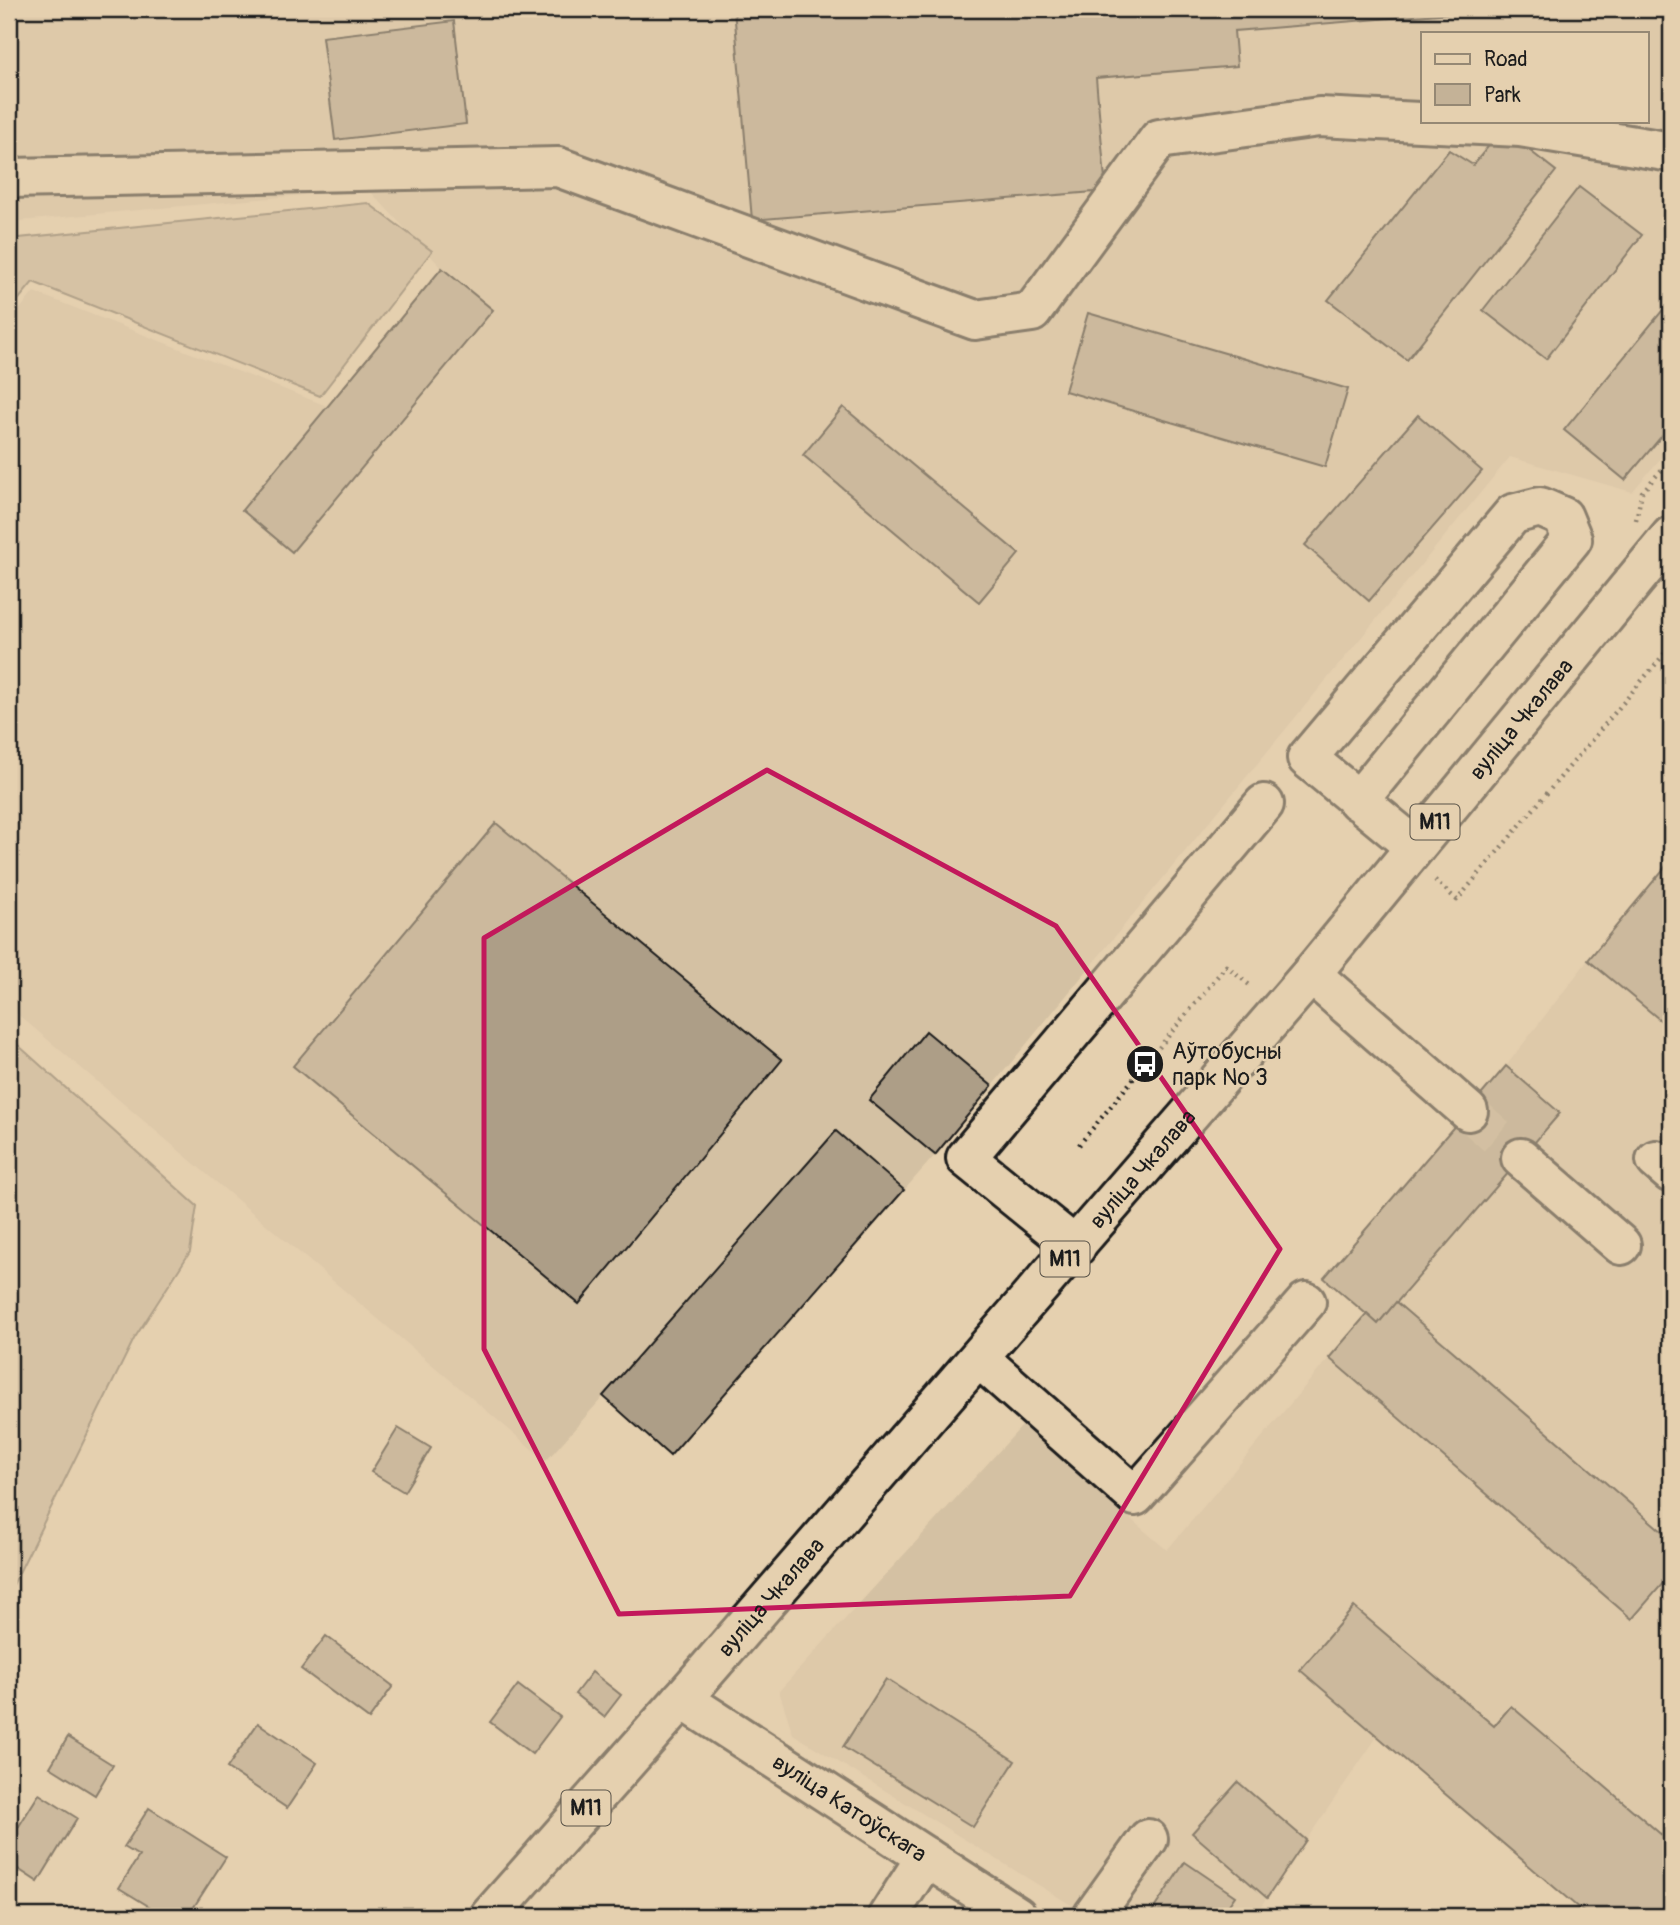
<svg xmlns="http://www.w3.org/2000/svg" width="1680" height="1925" font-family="Pangolin,sans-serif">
  <rect width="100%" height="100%" fill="#e5d0af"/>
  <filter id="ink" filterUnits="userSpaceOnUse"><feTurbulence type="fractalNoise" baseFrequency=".0143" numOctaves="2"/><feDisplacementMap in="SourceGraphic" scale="14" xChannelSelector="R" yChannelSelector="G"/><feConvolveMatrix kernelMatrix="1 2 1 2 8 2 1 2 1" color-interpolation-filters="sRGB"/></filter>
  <g filter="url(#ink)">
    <g fill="#d4c1a3" fill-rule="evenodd">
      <path d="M9,9H1671V446L1632,492L1510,457L935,1155L670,1456L603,1397L546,1461L9,1007V322L34,292L327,406L442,268L368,189L9,222ZM1423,33H1647V121H1423Z"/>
      <path d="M1671,860V1916H1588L1377,1737L1254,1916H1089L793,1734L779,1691L1022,1426L1167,1550L1366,1314L1324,1278L1506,1066L1588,960Z"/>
    </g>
    <g fill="#c4b297" stroke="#70675a" stroke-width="2">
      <path d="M368,203L432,251L320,396L33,282L9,311V239Z"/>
      <path d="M9,1037L197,1206L190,1252L134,1339L9,1593Z"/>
    </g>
    <g fill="#ad9e87" stroke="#1c1c1c" stroke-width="2">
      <path d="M734,9H1499L1234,31L1237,66L1096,78L1106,191L752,220Z"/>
      <path d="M454,21L466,124L335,140L322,37Z"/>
      <path d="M1497,136L1512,137L1556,171L1407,360L1328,300L1449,150L1473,165Z"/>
      <path d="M1579,187L1642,235L1546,359L1483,310Z"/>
      <path d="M442,268L493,310L292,552L242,510Z"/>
      <path d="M1671,300V425L1625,480L1564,430Z"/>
      <path d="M1088,313L1348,389L1325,467L1065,391Z"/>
      <path d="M843,407L1019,554L979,602L803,455Z"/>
      <path d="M1418,415L1482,471L1369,601L1305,545Z"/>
      <path d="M496,823L782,1060L579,1304L293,1066Z"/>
      <path d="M1671,860V1029L1588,960Z"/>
      <path d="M926,1031L992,1086L935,1155L869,1100Z"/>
      <path d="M1506,1066L1560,1113L1378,1324L1324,1278Z"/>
      <path d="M836,1131L904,1190L670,1456L603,1396Z"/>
      <path d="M1396,1302L1671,1539V1574L1632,1619L1329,1358L1367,1314L1378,1324Z"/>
      <path d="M398,1428L431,1448L404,1492L371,1472Z"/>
      <path d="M1354,1607L1494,1726L1511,1706L1671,1843V1916H1588L1300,1670Z"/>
      <path d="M326,1636L393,1686L369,1719L301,1669Z"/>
      <path d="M592,1672L621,1695L604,1717L575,1694Z"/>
      <path d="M886,1679L1015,1761L973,1827L843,1747Z"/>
      <path d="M518,1685L560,1717L532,1754L490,1722Z"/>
      <path d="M258,1723L317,1763L287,1808L227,1768Z"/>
      <path d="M68,1737L113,1765L95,1795L50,1767Z"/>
      <path d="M1238,1782L1306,1840L1267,1898L1192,1833Z"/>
      <path d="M39,1794L77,1818L38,1882L9,1863V1842Z"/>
      <path d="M149,1808L226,1857L188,1916H165L119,1888L139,1856L124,1847Z"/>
      <path d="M1185,1862L1235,1896L1221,1916H1149Z"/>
      <path d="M813,1906L829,1916H806Z"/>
    </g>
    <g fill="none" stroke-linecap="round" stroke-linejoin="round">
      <path stroke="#bdac92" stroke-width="38" stroke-dasharray="38 19" stroke-linecap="butt" d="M1468,1111L1521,1158"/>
      <g stroke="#1c1c1c" stroke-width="44">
        <g id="minor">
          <path d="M9,178L558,167L975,320L1032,312L1159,139L1319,117L1520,127L1671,152"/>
          <path d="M1358,801L1572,539L1563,517L1540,507L1513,514L1307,758L1415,847"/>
          <path d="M1311,974L1468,1111"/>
          <path d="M1521,1158L1621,1245"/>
          <path d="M1656,1160L1671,1173"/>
          <path d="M1076,1247L966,1158L1264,804"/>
          <path d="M979,1358L1135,1496L1306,1302"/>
          <path d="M888,1916L926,1857"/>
          <path d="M1093,1916L1148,1839"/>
        </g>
      </g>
      <g stroke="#1c1c1c" stroke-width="44">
        <g id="major">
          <path id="s1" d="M682,1699L1017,1916"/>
        </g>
      </g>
      <g stroke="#1c1c1c" stroke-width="44">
        <g id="highway">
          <path id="s2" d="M490,1916L682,1699L1311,974L1671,536"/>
        </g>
      </g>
      <g stroke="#1c1c1c" stroke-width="4.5" stroke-dasharray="2 5" stroke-linecap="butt">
        <path d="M1636,520L1642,492L1671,459"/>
        <path d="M1435,880L1457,900L1671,646"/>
        <path d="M1079,1145L1226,966L1252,987"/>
      </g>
      <use href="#minor" stroke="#e5d0af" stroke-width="38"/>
      <use href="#major" stroke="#e5d0af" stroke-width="38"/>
      <use href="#highway" stroke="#e5d0af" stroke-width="38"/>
    </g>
  </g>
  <path d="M0 0H1680V1925H0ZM767,770L1056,926L1280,1249L1070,1596L619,1614L484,1349V938Z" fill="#e5d0af" fill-opacity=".55" fill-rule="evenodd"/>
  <path fill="none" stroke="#c2185b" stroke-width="5" stroke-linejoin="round" d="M767,770L1056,926L1280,1249L1070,1596L619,1614L484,1349V938Z"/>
  <defs>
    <g id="bus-disc" transform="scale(2.0125)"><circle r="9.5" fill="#1c1c1c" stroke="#e5d0af"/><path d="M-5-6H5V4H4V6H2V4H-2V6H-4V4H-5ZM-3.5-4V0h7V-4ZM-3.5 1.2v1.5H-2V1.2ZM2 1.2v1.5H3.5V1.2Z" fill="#fff"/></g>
  </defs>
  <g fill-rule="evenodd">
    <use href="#bus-disc" x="1145" y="1064"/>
  </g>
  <g text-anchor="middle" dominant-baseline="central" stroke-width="5" stroke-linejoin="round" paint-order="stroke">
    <g fill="#e5d0af" stroke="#585248" stroke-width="2">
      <rect x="1410.5" y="804.5" width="49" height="35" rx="5"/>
      <rect x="1040.5" y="1241.5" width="49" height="35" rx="5"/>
      <rect x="561.5" y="1790.5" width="49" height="35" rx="5"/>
    </g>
    <g font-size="21" font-weight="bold" fill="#1c1c1c">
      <text x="1435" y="822">М11</text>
      <text x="1065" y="1259">М11</text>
      <text x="586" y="1808">М11</text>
    </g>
    <g font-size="23" fill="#1c1c1c" stroke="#e5d0af">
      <text stroke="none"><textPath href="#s2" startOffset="1580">вуліца Чкалава</textPath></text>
      <text stroke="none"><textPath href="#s2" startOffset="992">вуліца Чкалава</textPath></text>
      <text stroke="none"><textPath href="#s2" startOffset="425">вуліца Чкалава</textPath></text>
      <text stroke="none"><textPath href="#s1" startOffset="200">вуліца Катоўскага</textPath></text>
    </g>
    <g font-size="23" fill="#1c1c1c" stroke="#e5d0af" text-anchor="start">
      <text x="1172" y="1051">Аўтобусны<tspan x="1172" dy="26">парк № 3</tspan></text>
    </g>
  </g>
  <rect width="1680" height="1925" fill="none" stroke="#e5d0af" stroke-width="35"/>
  <rect x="18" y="18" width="1645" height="1890" fill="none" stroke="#1c1c1c" stroke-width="2.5" filter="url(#ink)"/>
  <rect x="1421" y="32" width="228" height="91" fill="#e5d0af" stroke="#958874" stroke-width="2"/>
  <rect x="1435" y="54" width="35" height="10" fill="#e5d0af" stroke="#958874" stroke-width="2"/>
  <text x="1484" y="66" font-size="21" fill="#1c1c1c">Road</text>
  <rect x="1435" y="84" width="35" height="21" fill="#c4b297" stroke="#958874" stroke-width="2"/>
  <text x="1484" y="102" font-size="21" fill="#1c1c1c">Park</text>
</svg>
